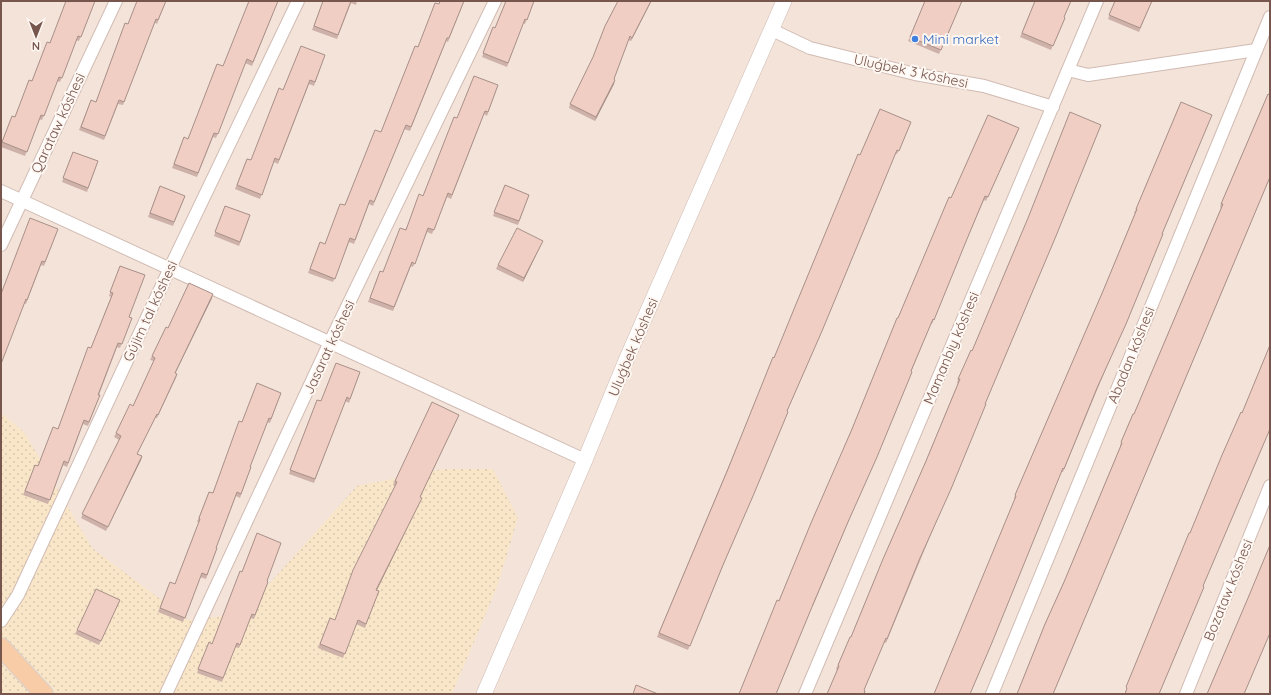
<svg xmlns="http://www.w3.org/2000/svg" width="1271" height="695" font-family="Quicksand,sans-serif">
  <defs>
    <pattern id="sand-dots" width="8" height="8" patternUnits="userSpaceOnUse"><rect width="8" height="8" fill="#f9e6c8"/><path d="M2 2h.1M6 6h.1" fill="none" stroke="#d9c7ad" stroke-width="1.8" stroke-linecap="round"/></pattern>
  </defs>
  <rect width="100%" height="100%" fill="#fcf3eb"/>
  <rect fill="#f3e3d9" x="1" y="1" width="1269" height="693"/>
  <path fill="url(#sand-dots)" d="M1,413L24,432L92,548L188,620L242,614L357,486L443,469H493L518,518L497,587L452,694H1Z"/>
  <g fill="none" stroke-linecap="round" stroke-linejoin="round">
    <g stroke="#d1bbb3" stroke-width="14">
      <g id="minor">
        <path d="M772,30L810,48L915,74L984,86L1053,107"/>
        <path d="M1068,70L1088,75L1256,50"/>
        <path d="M1,191L585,460"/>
        <path d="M1,245L116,1"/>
        <path d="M1,621L18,595L170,268L298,1"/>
        <path d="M166,694L330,342L495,1"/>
        <path d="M805,694L1097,1"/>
        <path d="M992,694L1270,17"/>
        <path d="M1186,694L1270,486"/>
      </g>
    </g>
    <g stroke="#d1bbb3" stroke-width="16">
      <path id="tertiary" d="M484,694L585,460L627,358L784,1"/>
    </g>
    <g stroke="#d9d0cd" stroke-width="20">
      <path id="primary" d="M1,647L44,694"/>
    </g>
    <use href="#minor" stroke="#fff" stroke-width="12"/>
    <use href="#tertiary" stroke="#fff" stroke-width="15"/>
    <use href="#primary" stroke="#f7cca7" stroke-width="18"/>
  </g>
  <g fill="#ceb1a9">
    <path d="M95,1L79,41L76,40L60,82L57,81L42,120L39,119L25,156L1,147V145L12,116L15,117L69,2Z"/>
    <path d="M166,1L157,24L154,22L123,105L118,104L104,140L79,130L91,100L96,102L128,24Z"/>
    <path d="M278,1L252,66L245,63L216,138L213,137L197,177L172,168L184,137L188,139L223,66Z"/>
    <path d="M323,1H357L356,5L351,3L337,39L312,30Z"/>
    <path d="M464,1L448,42L446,41L410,131L404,129L373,206L369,204L354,244L349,242L333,282L308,273L320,242L325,244L381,132L418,47L439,4Z"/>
    <path d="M534,1L525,24L523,23L507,67L482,57L493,27L495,28Z"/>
    <path d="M651,1L631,41L628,40L614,79V84L595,121L569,108L570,104Z"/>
    <path d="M962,1L939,54L908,41L910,37Z"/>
    <path d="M1035,1L1064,17L1051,50L1020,37Z"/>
    <path d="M1115,1H1152L1139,32L1108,19Z"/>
    <path d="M325,55L314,86L309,84L278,164L274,162L260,199L235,189L247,159L251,160L283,90Z"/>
    <path d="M498,85L487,116L484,114L451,199L447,197L432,234L427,232L413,267L411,266L393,311L368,302L380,271L383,272L423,196L457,118Z"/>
    <path d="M1268,94L1270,95V177L1053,694H1017L1045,624L1064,582L1120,447V446L1121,442L1133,414H1134L1221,208L1220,207L1221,204Z"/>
    <path d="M1181,102L1162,234L1063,472H1061L1015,500L1014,499L1015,495L1103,291L1135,213H1134L1136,209Z"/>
    <path d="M911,122L897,154H895L787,411L688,650L657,637L774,358Z"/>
    <path d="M1019,128L986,201L984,200L965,243L932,324L931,323L911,372L813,606L779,601L852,429L898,318L951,198Z"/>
    <path d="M73,152L98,161L87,192L62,182Z"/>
    <path d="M505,185L529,195L518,225L493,216Z"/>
    <path d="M160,186L185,196L173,226L148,217Z"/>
    <path d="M225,206L250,215L239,246L214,236Z"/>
    <path d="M58,229L44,266L41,265L26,304L1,294Z"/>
    <path d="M541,245L523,282L496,269L498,265Z"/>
    <path d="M120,266L130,322L120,348L117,347L99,395H100L88,426L83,424L67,467L63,465L48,504L23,495L35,465L38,466L58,429L91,348L111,297L109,296Z"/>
    <path d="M212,298L175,373L177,374L176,378L157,418H155L137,454L142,456L141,460L106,531L81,518L119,440L114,437L116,433L133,406L154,361L150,360L152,356L168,328Z"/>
    <path d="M972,351L985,404L886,643L884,642L837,670L836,669L851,637L926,461L958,383H957L958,379Z"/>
    <path d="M360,372L349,403L345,401L314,483L289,474L317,400L321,401Z"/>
    <path d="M281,393L270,423L267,422L250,467H251L240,498L236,496L216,548H217L206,579L200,577L183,622L158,612L170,582L175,584L199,522H197L209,492L213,493L242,422Z"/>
    <path d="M457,418L420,497V502L377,590L379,591L365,628L356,624L343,658L318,648L330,618L335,620L395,486L393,485L395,481Z"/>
    <path d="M267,581L268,582L254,619L250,618L239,648L235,647L222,682L197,673L209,642L212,644Z"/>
    <path d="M120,600L99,645L75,634L77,630Z"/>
  </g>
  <g fill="#a89089">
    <path d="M651,1L650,4L631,41L632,38Z"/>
    <path d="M615,80L614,84L595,121L596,117Z"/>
    <path d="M543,241L541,245L523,282L524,278Z"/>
    <path d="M213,294L212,298L174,376L175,373Z"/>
    <path d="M459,415L457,418L418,501L420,497Z"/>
    <path d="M142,456L141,460L106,531L108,527Z"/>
    <path d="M422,498L420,502L375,594L376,590Z"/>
  </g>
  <g fill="#f0cec4" stroke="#a89089">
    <path d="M66,1L69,2V1H95L81,37L78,36L62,78L59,77L44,116L41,115L27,152L2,142L12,116L15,117L29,80L32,81L47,42L50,43Z"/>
    <path d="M137,1H166L158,20L156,19L124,102L119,100L105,136L81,127L91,100L96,102L125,23L128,24Z"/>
    <path d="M249,1H278L253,62L247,59L218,134L214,133L198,173L174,164L184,137L188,139L217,64L223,66Z"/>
    <path d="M323,1H351L338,35L314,26Z"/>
    <path d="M440,1H464L449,38H447L411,127L406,125L374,202L370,200L355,240L350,238L335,279L310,269L320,242L325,244L340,204L345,205L375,130L381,132L415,46L418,47L435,3L439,4Z"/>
    <path d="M506,1H534L527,20L525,19L508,63L483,53L493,27L495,28Z"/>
    <path d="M618,1H651L632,38L630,36L614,79L615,80L596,117L570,104L593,57L605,26Z"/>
    <path d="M925,1H962L941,50L910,37Z"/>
    <path d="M1035,1H1071L1064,17L1065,18L1053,46L1022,33Z"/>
    <path d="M1115,1H1152L1140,28L1109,15Z"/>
    <path d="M301,46L325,55L315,82L310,80L279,160L275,158L262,195L237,185L247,159L251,160L279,88L283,90Z"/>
    <path d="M474,76L498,85L488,112L485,111L452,195L448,193L434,230L428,228L415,264L412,262L394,307L370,298L380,271L383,272L400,228L406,230L419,194L423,196L454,117L457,118Z"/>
    <path d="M1268,94L1270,95V177L1053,694H1017L1045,624L1064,582L1122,443L1121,442L1133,414H1134L1223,204H1221Z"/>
    <path d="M1181,102L1212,115L1162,234H1163L1126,324L1097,388L1064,469L1063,468L991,645L970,694H934L1016,496L1015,495L1103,291L1137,209H1136Z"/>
    <path d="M880,109L911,122L899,151L897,150L822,331L787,411L788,412L753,496L723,565L690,646L659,633L728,469L773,357L774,358L794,309L858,154L860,155Z"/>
    <path d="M1070,112L1101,125L1056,236L985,404H986L951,489L920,558L887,639L886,638L864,690L865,691L864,694H827L839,666L838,665L850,637H851L883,559L926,461L960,379H958L971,350L972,351L1028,218Z"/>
    <path d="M988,115L1019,128L988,197L985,196L967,239L934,320L933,319L911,371L912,372L877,457L848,522L814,602L776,694H739L777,600L779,601L811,523L852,429L897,318H898L949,197L951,198Z"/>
    <path d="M73,152L98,161L88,188L63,178Z"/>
    <path d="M505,185L529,195L519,221L494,212Z"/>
    <path d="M160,186L185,196L174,222L150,213Z"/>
    <path d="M225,206L250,215L240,242L215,232Z"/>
    <path d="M30,218L58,229L45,262L42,261L27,300L26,299L1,364V294Z"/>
    <path d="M517,228L543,241L524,278L498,265Z"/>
    <path d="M120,266L145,275L129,317L132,318L122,344L118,343L98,395H100L89,422L84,420L68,463L64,461L50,500L25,491L35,465L38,466L53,427L58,429L88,347L91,348L113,293L110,292Z"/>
    <path d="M189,283L213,294L175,373L177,374L158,415L157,414L137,454L142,456L108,527L82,514L121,436L116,433L130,404L133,406L155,358L152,356L166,327L168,328Z"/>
    <path d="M1270,345V429L1203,586L1204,587L1159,694H1125L1127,688L1126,687L1189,533H1190L1222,455L1241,412L1242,413Z"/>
    <path d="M336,363L360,372L350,399L347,397L315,479L290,470L317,400L321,401Z"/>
    <path d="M257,383L281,393L271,419L269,418L250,467H251L241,494L237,492L216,548H217L207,575L202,573L185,618L160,608L170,582L175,584L200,519L199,518L209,492L213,493L239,421L242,422Z"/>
    <path d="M432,402L459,415L420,497L422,498L376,590L379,591L366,624L358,620L345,654L320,644L330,618L335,620L353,570L397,482L395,481Z"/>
    <path d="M257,533L281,543L267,581L268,582L255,615L252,614L240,645L237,643L223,678L198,669L209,642L212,644L240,571L242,572Z"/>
    <path d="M1270,545V633L1244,694H1207L1248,598Z"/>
    <path d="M96,589L120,600L101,641L77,630Z"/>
    <path d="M636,685L658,694H633Z"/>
  </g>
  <circle fill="#3f7fe0" stroke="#fef7f2" stroke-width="1.5" cx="915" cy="39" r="4"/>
  <g text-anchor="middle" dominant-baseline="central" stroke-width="4" stroke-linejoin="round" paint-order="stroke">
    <g font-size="14" fill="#366cbe" stroke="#fef7f2" text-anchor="start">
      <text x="923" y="39">Mini market</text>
    </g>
    <g font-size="14" fill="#77564e" stroke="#fef7f2">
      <text transform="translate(911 71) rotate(12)">Uluǵbek 3 kóshesi</text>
      <text transform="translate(58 123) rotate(-65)">Qarataw kóshesi</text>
      <text transform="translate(150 311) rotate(-65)">Gújim tal kóshesi</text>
      <text transform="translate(329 347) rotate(-65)">Jasarat kóshesi</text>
      <text transform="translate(633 347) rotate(-67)">Uluǵbek kóshesi</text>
      <text transform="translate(951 348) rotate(-67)">Mamanbiy kóshesi</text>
      <text transform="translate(1131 355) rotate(-68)">Abadan kóshesi</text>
      <text transform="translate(1228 590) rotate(-68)">Bozataw kóshesi</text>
    </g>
  </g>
  <rect width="1271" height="695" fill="none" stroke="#77564e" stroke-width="4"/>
  <g transform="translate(36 36) rotate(180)" stroke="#fef7f2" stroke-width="3" paint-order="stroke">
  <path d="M0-3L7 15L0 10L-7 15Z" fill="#77564e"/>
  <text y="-6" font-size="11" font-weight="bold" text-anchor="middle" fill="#77564e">N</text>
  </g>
</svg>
